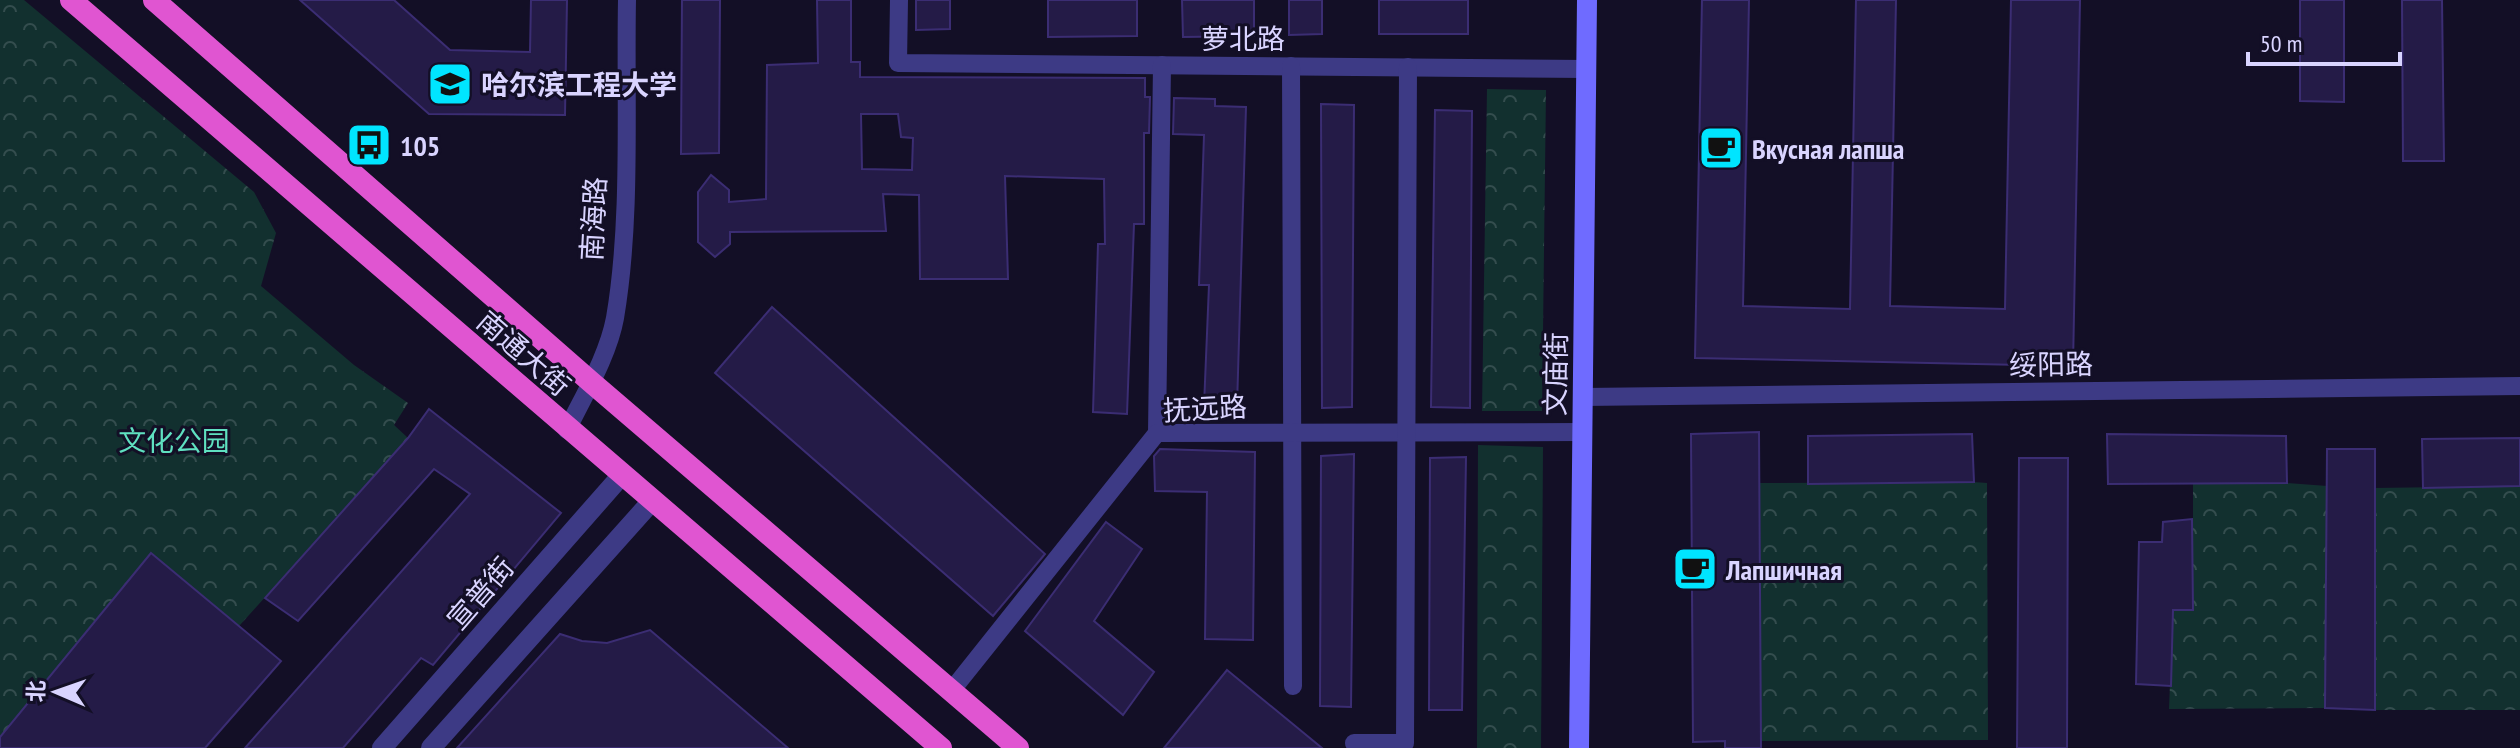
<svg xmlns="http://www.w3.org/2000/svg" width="2520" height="748" font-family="'PT Sans Narrow','Noto Sans SC',sans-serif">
  <defs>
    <pattern id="park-crowns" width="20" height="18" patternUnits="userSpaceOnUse" patternTransform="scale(2)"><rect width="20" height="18" fill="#12302f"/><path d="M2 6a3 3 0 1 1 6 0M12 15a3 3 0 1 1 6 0" fill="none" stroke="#344d4e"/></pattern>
  </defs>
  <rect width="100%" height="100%" fill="#130f26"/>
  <g fill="url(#park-crowns)">
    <path d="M0,0H24L254,192L276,233L261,286L354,365L408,403L394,425L408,438L240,625L140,748H0Z"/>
    <path d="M1487,89L1546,90L1542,411H1482Z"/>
    <path d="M1478,445L1543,447L1541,748H1477Z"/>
    <path d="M1973,482L1987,483L1988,740L1761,741L1760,483Z"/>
    <path d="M2287,483L2327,486L2325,708L2169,709L2173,610L2193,609V484Z"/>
    <path d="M2520,486V710H2375V488Z"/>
  </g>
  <g fill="#241b47" stroke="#3b2d73" stroke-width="2" fill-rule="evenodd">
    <path d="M300,0H394L450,50L530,52L531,0H567L565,115L429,114Z"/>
    <path d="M682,0H720L719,153L681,154Z"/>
    <path d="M817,0H851V62H860V77L1145,78V97H1150L1149,133H1144V224H1134L1127,414L1093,412L1098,244H1105L1104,179L1005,176L1008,279H920L919,195L883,194L886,231L730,232V244L715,257L698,242V192L711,175L729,190V202L766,199L767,65L818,63ZM861,114H898L901,137L913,138L912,170L862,169Z"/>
    <path d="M916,0H950V29L916,30Z"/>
    <path d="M1048,0H1137V36L1048,37Z"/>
    <path d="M1182,0H1254V36L1183,37Z"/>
    <path d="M1289,0H1322V34L1289,35Z"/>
    <rect x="1379" y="0" width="89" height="34"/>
    <path d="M1702,0H1749L1743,306L1850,309L1856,0H1896L1890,306L2005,309L2011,0H2080L2073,366L1695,358Z"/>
    <path d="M2300,0H2344V102L2300,101Z"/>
    <path d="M2402,0H2442L2444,161H2403Z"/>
    <path d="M1174,98L1215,99V106L1246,107L1237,406H1204L1209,285H1199L1204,135L1173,134Z"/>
    <path d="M1321,104L1354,105L1352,407L1322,408Z"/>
    <path d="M1435,110L1472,111L1470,408L1431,407Z"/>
    <path d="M772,307L1045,554L993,616L715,373Z"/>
    <path d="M429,409L561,513L433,665L421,658L343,748H245L470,494L434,469L298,621L265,598L408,438Z"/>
    <path d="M1759,432L1761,748H1725V741L1693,742L1691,434Z"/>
    <path d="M1972,434L1974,482L1808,484V436Z"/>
    <path d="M2107,434L2286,436L2287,483L2108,484Z"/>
    <path d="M2520,438V486L2423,488L2422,439Z"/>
    <path d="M1160,449L1255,452L1253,640L1205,639L1207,492L1155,491L1154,456Z"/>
    <path d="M2327,449H2375V710L2325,708Z"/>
    <path d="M1354,454L1351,707L1320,706L1321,456Z"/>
    <path d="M1466,457L1462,710H1429L1430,458Z"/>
    <path d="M2019,458H2068L2067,748H2017Z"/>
    <path d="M2192,519L2193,610H2173L2171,686L2136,684L2139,542H2162L2163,522Z"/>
    <path d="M1106,522L1142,549L1094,621L1154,672L1123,715L1025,631Z"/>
    <path d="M151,553L281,661L205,748H0V737Z"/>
    <path d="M650,630L788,748H457L560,634L582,641L607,643Z"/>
    <path d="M1227,670L1322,748H1164Z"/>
  </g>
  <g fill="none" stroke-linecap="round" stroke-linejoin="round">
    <g stroke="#3d3a85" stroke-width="18">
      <path d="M899,0L898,63L1586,69"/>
      <path d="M1291,66L1293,686"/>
      <path d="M1583,397L2520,386"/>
      <path d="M567,430C584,395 608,356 615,318C632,218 625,102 627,0"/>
      <path d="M1157,433L1162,65"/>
      <path d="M952,690L1157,433L1582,432"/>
      <path d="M1354,743H1405L1408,67"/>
    </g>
    <g stroke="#3d3a85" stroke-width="20">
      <path d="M382,748L621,476"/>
      <path d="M431,748L652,501"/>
    </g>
    <path stroke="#6f6bff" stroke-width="20" d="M1579,748L1587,0"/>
    <g stroke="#e055d1" stroke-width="22">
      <path d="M71,0L941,748"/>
      <path d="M154,0L591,382L1018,748"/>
    </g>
  </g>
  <defs>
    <g id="university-square" transform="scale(2.3)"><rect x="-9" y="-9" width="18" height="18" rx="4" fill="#00e5ff" stroke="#130f26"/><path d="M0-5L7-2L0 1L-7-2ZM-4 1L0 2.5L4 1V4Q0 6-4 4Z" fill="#111"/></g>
    <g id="bus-square" transform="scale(2.3)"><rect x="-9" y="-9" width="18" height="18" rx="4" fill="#00e5ff" stroke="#130f26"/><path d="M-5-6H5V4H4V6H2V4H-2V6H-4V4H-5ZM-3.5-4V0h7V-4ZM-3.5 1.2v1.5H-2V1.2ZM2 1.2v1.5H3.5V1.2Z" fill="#111"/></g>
    <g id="cafe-square" transform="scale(2.3)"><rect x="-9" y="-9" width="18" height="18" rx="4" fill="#00e5ff" stroke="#130f26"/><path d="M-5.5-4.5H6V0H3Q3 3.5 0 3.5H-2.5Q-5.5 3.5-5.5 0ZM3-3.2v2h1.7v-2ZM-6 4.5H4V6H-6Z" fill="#111"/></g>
  </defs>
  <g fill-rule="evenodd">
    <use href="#university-square" x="450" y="84"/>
    <use href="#bus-square" x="369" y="145"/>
    <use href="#cafe-square" x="1721" y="148"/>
    <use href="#cafe-square" x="1695" y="569"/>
  </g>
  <g text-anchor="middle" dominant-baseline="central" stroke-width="6" stroke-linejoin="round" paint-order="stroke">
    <g font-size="28" fill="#d9d4ff" stroke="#130f26">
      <text x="1243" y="38">萝北路</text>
      <text transform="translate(593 219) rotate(-87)">南海路</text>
      <text transform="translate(524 353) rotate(41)">南通大街</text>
      <text transform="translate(2051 364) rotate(-1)">绥阳路</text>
      <text transform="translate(1555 374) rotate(-89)">文庙街</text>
      <text transform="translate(1205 408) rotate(-3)">抚远路</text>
      <text transform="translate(480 593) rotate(-49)">宣普街</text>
    </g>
    <g font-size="28" font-weight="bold" fill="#d9d4ff" stroke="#130f26" text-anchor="start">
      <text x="481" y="84">哈尔滨工程大学</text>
      <text x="400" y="145">105</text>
      <text x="1752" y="148">Вкусная лапша</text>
      <text x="1726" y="569">Лапшичная</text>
    </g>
    <g font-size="28" fill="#5fe0c0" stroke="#130f26">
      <text x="174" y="440">文化公园</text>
    </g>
  </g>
  <g transform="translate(56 692) rotate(272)" stroke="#130f26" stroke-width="6" paint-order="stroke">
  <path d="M0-6L14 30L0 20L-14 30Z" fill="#d9d4ff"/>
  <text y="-12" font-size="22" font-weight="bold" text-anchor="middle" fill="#d9d4ff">北</text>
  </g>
  <path d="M2248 52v12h152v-12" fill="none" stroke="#d9d4ff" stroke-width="4"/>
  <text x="2260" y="52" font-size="24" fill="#d9d4ff" stroke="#130f26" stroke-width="6" paint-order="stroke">50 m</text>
</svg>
